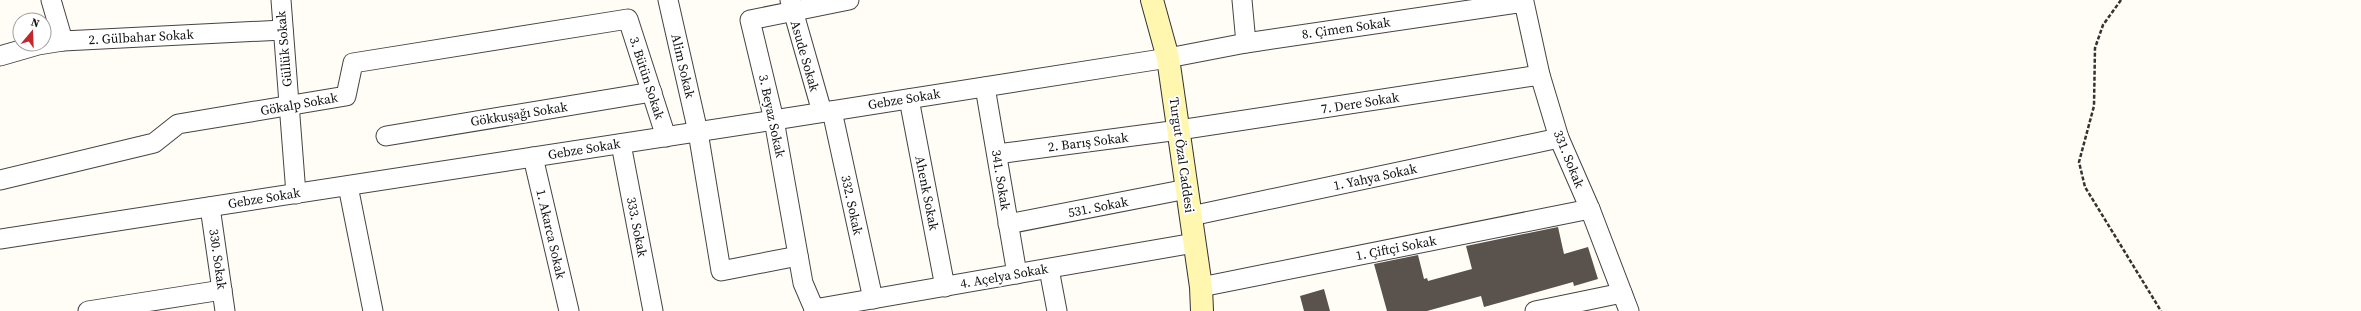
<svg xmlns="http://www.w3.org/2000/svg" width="2361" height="311" font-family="'Source Serif 4',serif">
  <rect width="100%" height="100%" fill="#fffdf5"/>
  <g fill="#5a524d">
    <path d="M1558,227L1564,254L1588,247L1598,279L1574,286L1573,282L1484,307L1481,296L1427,311H1387L1374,264L1418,255L1424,279L1427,278L1428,281L1472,269L1466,246Z"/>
    <path d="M1324,289L1330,311H1304L1300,296Z"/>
  </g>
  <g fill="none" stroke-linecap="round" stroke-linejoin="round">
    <g stroke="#444" stroke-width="21">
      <g id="street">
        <path d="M51,0L63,41"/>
        <path d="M281,0L296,194"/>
        <path d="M668,0L698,132L721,271L798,256"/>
        <path d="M790,0L822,112"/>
        <path d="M1242,0L1246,43"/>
        <path d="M0,56L38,45L63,41L283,30"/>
        <path d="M985,87L1017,274"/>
        <path d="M909,99L945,287"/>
        <path d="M832,111L873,299"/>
        <path d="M386,136L652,92"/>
        <path d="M621,144L653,311"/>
        <path d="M997,154L1179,130L1540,75"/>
        <path d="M533,157L569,311"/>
        <path d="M0,180L154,143L178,124L346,96L353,63L628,19L666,137"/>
        <path d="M348,186L373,311"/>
        <path d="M210,207L225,311"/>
        <path d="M1191,216L1559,138"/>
        <path d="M1008,224L1187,189"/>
        <path d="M0,239L774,120L1168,58L1246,43L1524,2L1540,75L1559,138L1590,209L1629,311"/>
        <path d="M1049,269L1057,311"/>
        <path d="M1201,287L1590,209"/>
        <path d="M814,309L1194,243"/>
        <path d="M88,311L222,290"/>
        <path d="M815,311L803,283L774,120L750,20L849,0"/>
        <path d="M1535,311L1622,293"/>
      </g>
    </g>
    <g stroke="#333" stroke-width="24">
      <path id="secondary" d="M1152,0L1168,58L1201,287L1202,311"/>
    </g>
    <path stroke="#333" stroke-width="2.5" stroke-dasharray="4 2" stroke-linecap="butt" d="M2121,0L2103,25L2095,48L2094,106L2079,162L2085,187L2161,311"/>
    <use href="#street" stroke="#fff" stroke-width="19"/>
    <use href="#secondary" stroke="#fff6b0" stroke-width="22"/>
  </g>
  <g text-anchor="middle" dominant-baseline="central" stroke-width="4" stroke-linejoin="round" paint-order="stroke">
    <g font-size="13" fill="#111" stroke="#fff">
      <text transform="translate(1346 28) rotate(-8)">8. Çimen Sokak</text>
      <text transform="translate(141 37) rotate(-3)">2. Gülbahar Sokak</text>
      <text transform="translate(284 49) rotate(-95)">Güllük Sokak</text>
      <text transform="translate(805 56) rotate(74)">Asude Sokak</text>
      <text transform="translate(683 66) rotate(77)">Alim Sokak</text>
      <text transform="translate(647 78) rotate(72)">3. Bütün Sokak</text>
      <text transform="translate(904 99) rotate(-9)">Gebze Sokak</text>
      <text transform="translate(1360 103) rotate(-9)">7. Dere Sokak</text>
      <text transform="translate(299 104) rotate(-10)">Gökalp Sokak</text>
      <text transform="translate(519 114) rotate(-9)">Gökkuşağı Sokak</text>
      <text transform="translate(772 116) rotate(78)">3. Beyaz Sokak</text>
      <text transform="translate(1088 142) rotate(-7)">2. Barış Sokak</text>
      <text transform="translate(584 149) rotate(-9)">Gebze Sokak</text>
      <text transform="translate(1182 155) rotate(82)">Turgut Özal Caddesi</text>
      <text transform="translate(1569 159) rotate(68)">331. Sokak</text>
      <text transform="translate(1375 177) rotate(-12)">1. Yahya Sokak</text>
      <text transform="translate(1001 180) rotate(81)">341. Sokak</text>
      <text transform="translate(927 193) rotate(79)">Ahenk Sokak</text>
      <text transform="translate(264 198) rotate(-9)">Gebze Sokak</text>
      <text transform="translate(852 205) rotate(78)">332. Sokak</text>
      <text transform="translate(1098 207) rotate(-11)">531. Sokak</text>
      <text transform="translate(637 227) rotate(79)">333. Sokak</text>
      <text transform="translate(551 234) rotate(77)">1. Akarca Sokak</text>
      <text transform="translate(1396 248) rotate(-11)">1. Çiftçi Sokak</text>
      <text transform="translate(218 259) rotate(82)">330. Sokak</text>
      <text transform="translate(1004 276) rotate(-10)">4. Açelya Sokak</text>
    </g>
  </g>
  <g transform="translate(32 32) rotate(19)"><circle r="19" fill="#ffffff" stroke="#a0a0a0"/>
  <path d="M0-3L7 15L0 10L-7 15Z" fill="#c4262e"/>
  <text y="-6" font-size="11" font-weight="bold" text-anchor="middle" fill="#111111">N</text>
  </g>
</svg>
